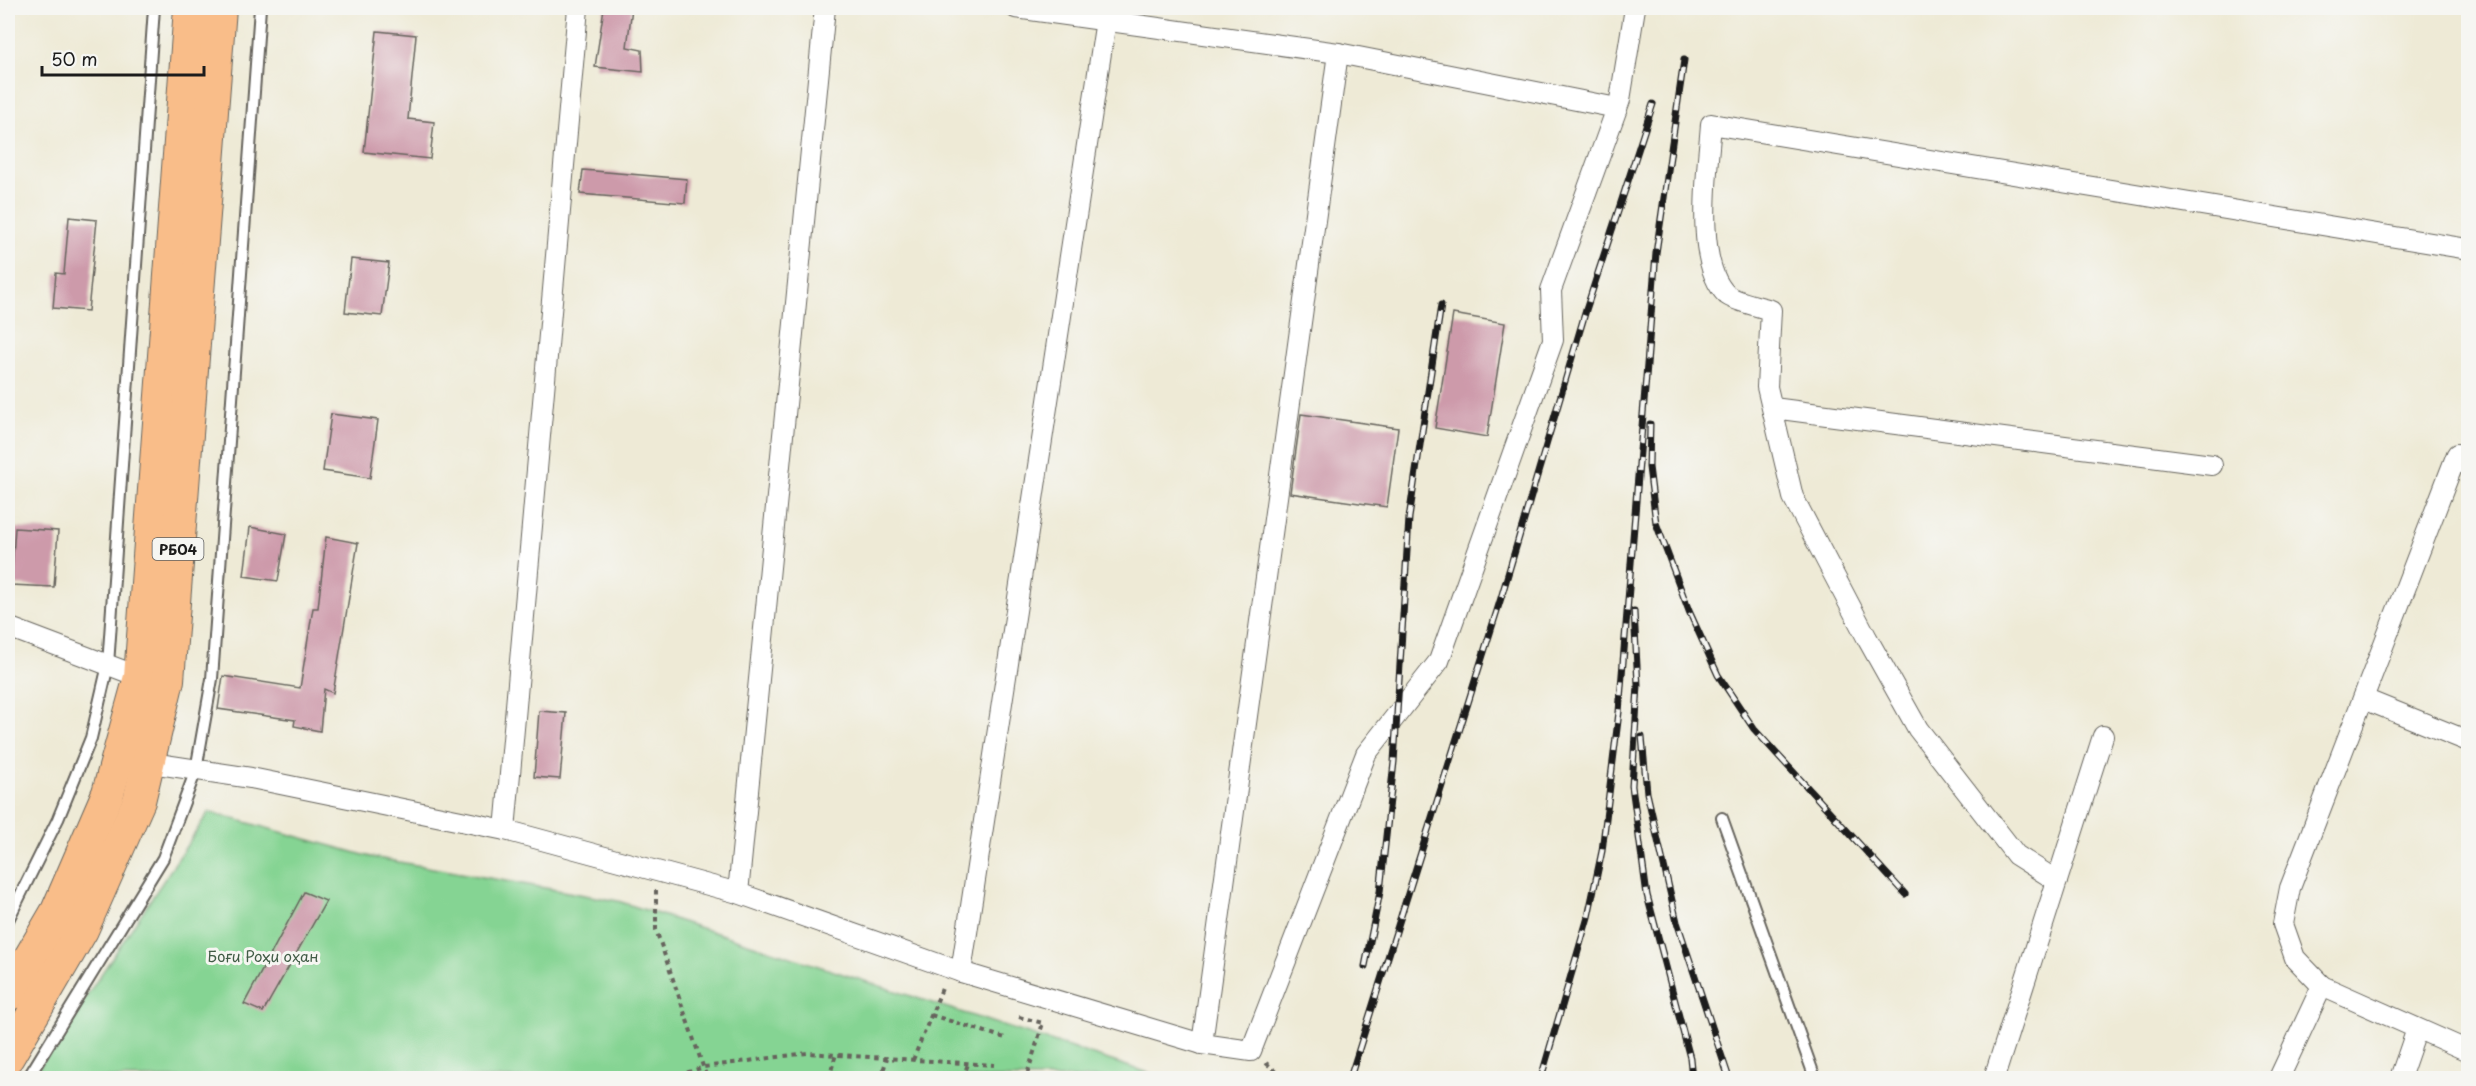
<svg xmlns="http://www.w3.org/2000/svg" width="2476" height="1086" font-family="'Playpen Sans',sans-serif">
  <rect width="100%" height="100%" fill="#f6f6f2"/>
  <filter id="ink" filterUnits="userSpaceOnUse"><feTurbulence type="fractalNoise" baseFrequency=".0167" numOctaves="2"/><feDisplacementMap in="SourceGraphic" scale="12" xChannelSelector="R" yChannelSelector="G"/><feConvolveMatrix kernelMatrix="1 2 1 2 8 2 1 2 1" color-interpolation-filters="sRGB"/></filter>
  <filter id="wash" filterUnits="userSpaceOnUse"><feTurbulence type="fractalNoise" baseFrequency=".008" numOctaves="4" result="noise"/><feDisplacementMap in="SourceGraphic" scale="24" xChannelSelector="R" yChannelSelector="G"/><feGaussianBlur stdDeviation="1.35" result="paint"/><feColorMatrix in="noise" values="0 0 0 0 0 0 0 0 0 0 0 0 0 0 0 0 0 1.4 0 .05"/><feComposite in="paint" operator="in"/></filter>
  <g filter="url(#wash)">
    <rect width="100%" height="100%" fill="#eeead6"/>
    <path fill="#85d493" stroke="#507858" stroke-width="1.5" d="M209,812L371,857L618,901L1164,1078H32Z"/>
    <g id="blocks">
      <g fill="#cd9aaa">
        <path d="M604,8H632L627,47L642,50L643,72L595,67Z"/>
        <path d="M377,31L416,35L408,119L434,122L430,159L364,152Z"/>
        <path d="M583,170L687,179L685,203L580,194Z"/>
        <path d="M69,217L97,220L88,311L53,308L56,273L64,274Z"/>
        <path d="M351,259L389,263L382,316L345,312Z"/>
        <path d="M1453,314L1505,323L1487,437L1435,428Z"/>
        <path d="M331,414L378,420L370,478L323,471Z"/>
        <path d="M1301,414L1398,428L1387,507L1290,493Z"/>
        <path d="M250,527L286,534L278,581L244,576Z"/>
        <path d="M15,528L58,531L54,587L11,585Z"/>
        <path d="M326,537L358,543L333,693L324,689L320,731L294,726L295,720L218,709L223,676L300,688L313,608H318Z"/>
        <path d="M539,711L566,713L560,779L534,777Z"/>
        <path d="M304,892L326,901L263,1012L244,1004Z"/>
      </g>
    </g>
  </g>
  <g filter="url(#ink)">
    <use href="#blocks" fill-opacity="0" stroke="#66645d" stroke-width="1.5"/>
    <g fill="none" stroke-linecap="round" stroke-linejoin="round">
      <g stroke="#66645d" stroke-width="14">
        <g id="lane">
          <path d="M1722,818L1815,1078"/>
          <path d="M8,920L58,819L91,738L108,665L154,8"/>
          <path d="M28,1078L163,858L196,770L212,679L260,8"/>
        </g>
      </g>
      <g stroke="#66645d" stroke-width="22">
        <g id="street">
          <path d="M1016,8L1338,53L1617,108"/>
          <path d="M1773,408L2212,465"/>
          <path d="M8,627L140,677L151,678"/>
          <path d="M2364,699L2468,741"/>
          <path d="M138,761L251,778L505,830L738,893L961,972L1202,1044L1251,1051L1366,754L1439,661L1553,340L1551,290L1620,100L1635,8"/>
          <path d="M505,830L578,8"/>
          <path d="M2057,881L2103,736"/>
          <path d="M738,893L825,8"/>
          <path d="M961,972L1106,20"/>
          <path d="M2322,986L2468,1051"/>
          <path d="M1202,1044L1338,53"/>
          <path d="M1994,1078L2057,881L2016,855L1918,729L1867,638L1793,497L1767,387L1771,310C1761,307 1734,301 1727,295C1693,263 1708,167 1711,124L2468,249"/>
          <path d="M2279,1078L2322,986L2295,958L2283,924L2290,888L2457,454L2468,458"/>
          <path d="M2400,1078L2417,1029"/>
        </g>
      </g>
      <g stroke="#66645d" stroke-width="34">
        <g id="primary">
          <path d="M8,995L57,911L108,793L140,677L190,8"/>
          <path d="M8,1057L82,930L139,801L168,680L220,8"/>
        </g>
      </g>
      <g stroke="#66645d" stroke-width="4" stroke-dasharray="4.5 4.5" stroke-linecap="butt">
        <path d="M656,890V930L707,1078"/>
        <path d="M931,1015L1005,1038"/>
        <path d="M1019,1017L1043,1023L1026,1078"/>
        <path d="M913,1060L943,986"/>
        <path d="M1266,1063L1284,1078"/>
        <path d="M670,1078L704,1067L807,1053L994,1065"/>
        <path d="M829,1078L836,1054"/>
        <path d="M881,1078L887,1058"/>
        <path d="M963,1078L968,1064"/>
      </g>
      <use href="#lane" stroke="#fff" stroke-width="10"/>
      <use href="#street" stroke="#fff" stroke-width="20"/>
      <use href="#primary" stroke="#f9bd89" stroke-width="32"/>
      <g stroke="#1c1c1c" stroke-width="7">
        <g id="rail">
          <path d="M1650,424L1649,467L1656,523L1689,611L1718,675L1754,729L1905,894"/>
          <path d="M1634,611L1638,685L1632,786L1647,895L1690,1058L1692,1078"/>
          <path d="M1642,737L1647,793L1677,922L1729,1078"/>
          <path d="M1365,966L1380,892L1394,762L1409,518L1441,305"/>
          <path d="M1350,1078L1501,598L1586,310L1653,104"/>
          <path d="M1541,1078L1588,917L1602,851L1619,712L1656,253L1684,60"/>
        </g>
      </g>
      <use href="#rail" stroke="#f6f6f2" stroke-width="4.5" stroke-dasharray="14" stroke-linecap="butt"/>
    </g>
  </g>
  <g text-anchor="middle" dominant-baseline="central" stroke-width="6" stroke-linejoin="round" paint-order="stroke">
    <rect fill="#f6f6f2" stroke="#5d5d5c" stroke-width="1.5" x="152.5" y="538" width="51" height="22" rx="4.5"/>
    <g font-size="14" font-weight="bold" fill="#1c1c1c">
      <text x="178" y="549">РБ04</text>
    </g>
    <g font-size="15" fill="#415c46" stroke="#f6f6f2">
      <text x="263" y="955">Боғи Роҳи оҳан</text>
    </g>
  </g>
  <rect width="2476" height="1086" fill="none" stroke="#f6f6f2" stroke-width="30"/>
  <path d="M42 66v9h162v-9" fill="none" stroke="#1c1c1c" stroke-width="3"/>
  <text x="51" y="66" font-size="18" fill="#1c1c1c" stroke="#f6f6f2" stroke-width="4.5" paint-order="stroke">50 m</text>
</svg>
